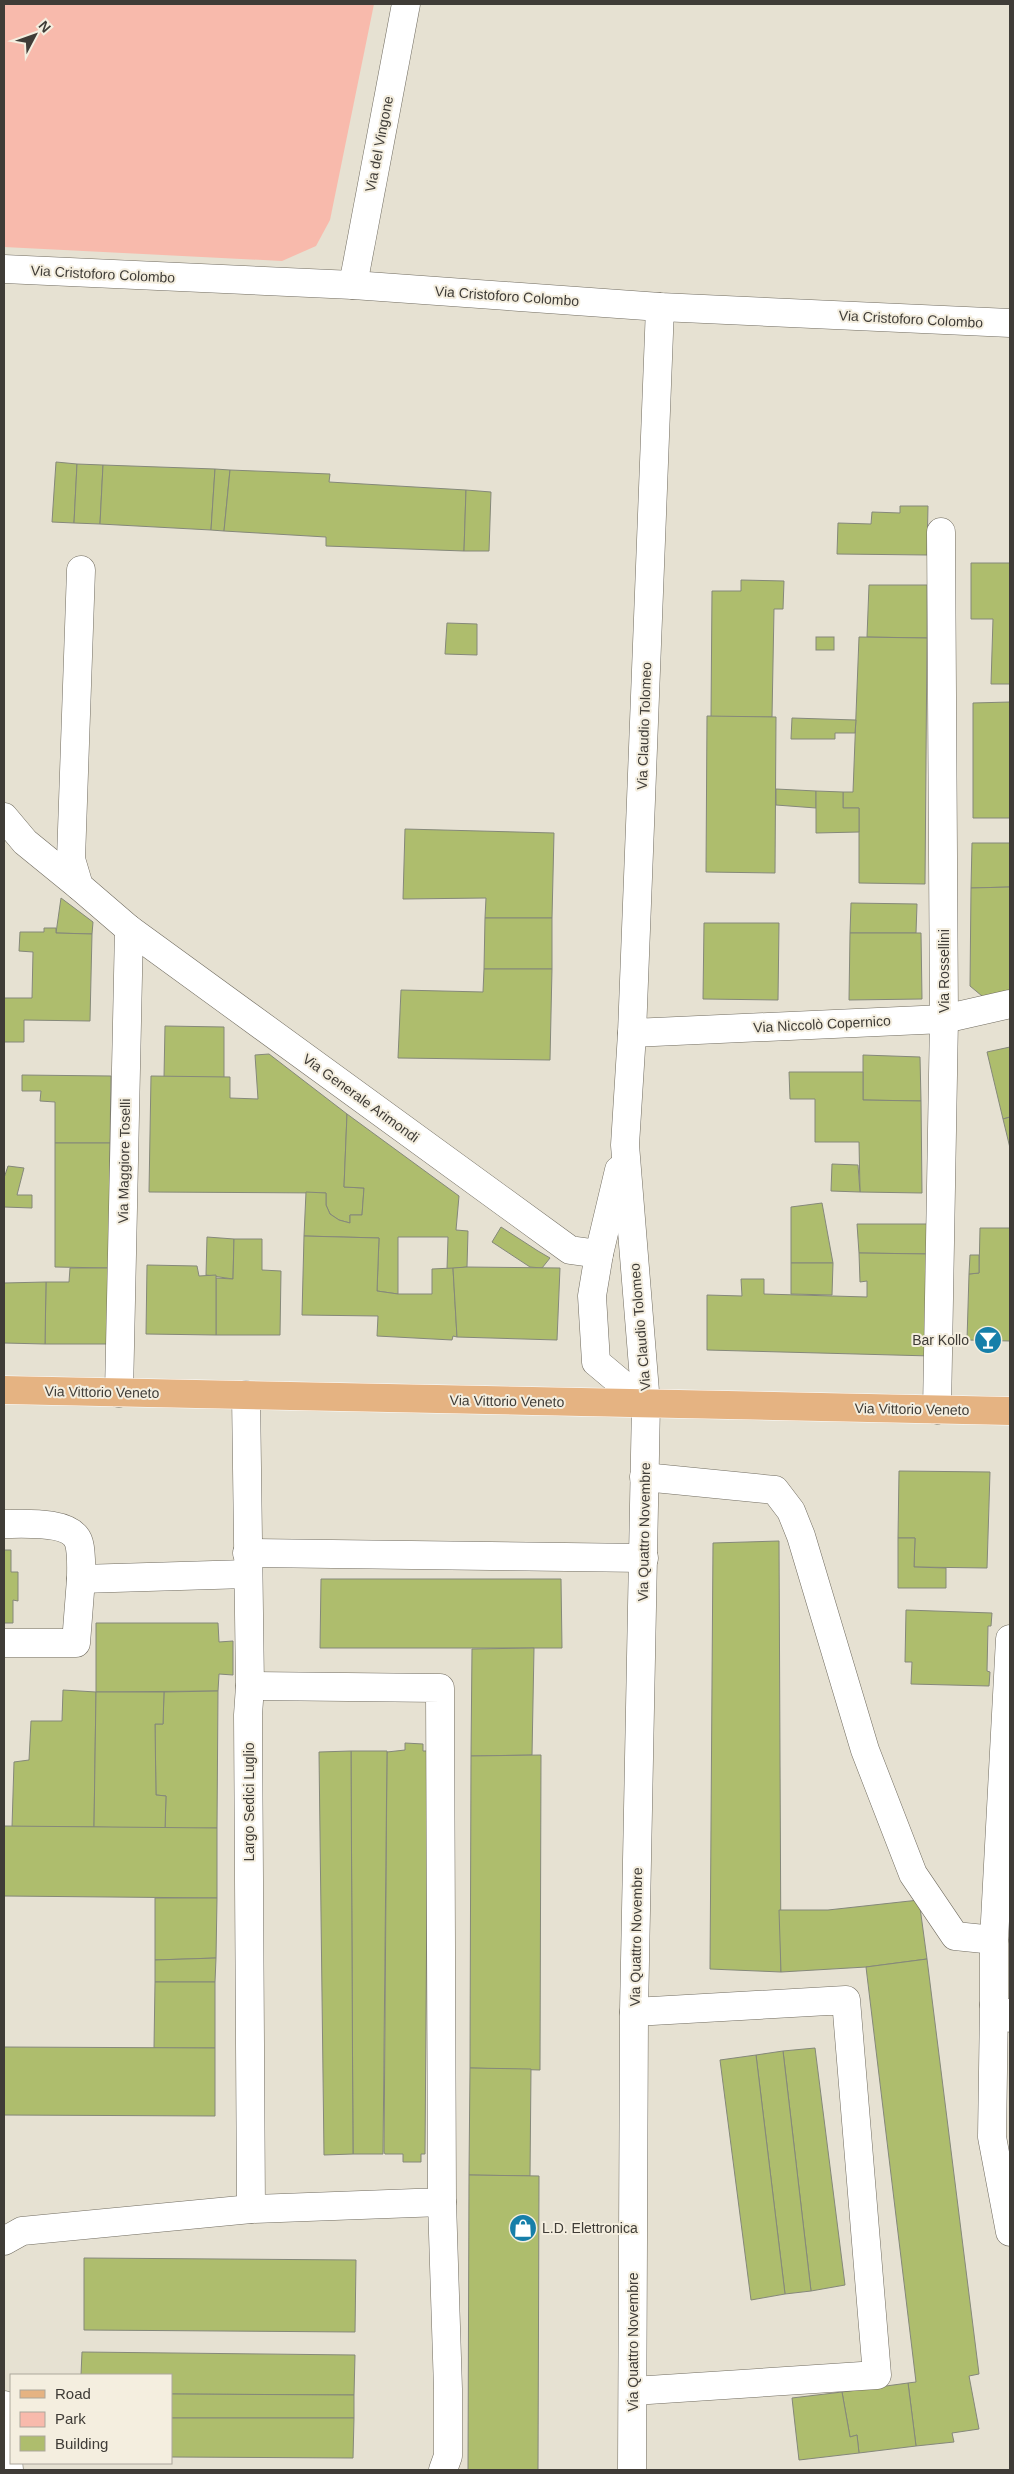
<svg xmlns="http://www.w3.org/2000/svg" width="1014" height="2474" font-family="Arial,sans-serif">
  <rect width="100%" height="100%" fill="#e6e1d2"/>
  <path fill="#f8baac" d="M4,4H374L330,220L316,246L282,261L4,247Z"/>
  <g fill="#aebd6d" stroke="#85887a">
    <path d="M56,462L77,464L74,523L52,522Z"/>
    <path d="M77,464L103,465L100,524L74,523Z"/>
    <path d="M103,465L215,469L211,530L100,524Z"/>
    <path d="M215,469L230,470L224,531L211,530Z"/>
    <path d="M230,470L330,474L329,482L466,490L464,551L326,546V537L224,531Z"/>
    <path d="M466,490L491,492L489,551H464Z"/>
    <path d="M900,506H928L927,555L837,554L838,523L871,524L872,512L900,513Z"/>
    <path d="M971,563H1010V684H991L993,619H971Z"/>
    <path d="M741,580L784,581L783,609H774L772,717H711L712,591H741Z"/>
    <path d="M869,585H927V638L867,637Z"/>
    <path d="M447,623L477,624V655L445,654Z"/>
    <rect x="816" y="637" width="18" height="13"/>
    <path d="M859,637L927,638L925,884L859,883V808H843V792H853Z"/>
    <path d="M1010,702V818H973V703Z"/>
    <path d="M707,716L776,717L775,873L706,872Z"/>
    <path d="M792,718L856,720L855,733H835V739H791Z"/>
    <path d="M776,789L816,791V808L776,805Z"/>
    <path d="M816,791L843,792V808H859V832L816,833Z"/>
    <path d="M405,829L554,833L552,918H485L486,898L403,899Z"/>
    <path d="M972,843H1010V887L971,888Z"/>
    <path d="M1010,887V995L988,1001L970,986L971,888Z"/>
    <path d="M61,898L93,922L92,934L56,933Z"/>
    <path d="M851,903L917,904L916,933H850Z"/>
    <path d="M485,918H552V969H484Z"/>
    <path d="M704,923H779L778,1000L703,999Z"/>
    <path d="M44,928H56V933L92,934L90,1021L24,1020V1042H4V998H32L33,952L19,951L20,932H44Z"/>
    <path d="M850,933H921L922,999L849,1000Z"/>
    <path d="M484,969H552L550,1060L398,1058L401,990L483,992Z"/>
    <path d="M165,1026L224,1027V1078L164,1077Z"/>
    <path d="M1010,1047V1117L1003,1119L987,1052Z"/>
    <path d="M269,1054L347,1114L344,1187L364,1188L362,1215H350V1223L339,1220L330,1214L326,1205V1193L149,1192L151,1076L230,1077V1098L258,1099L255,1055Z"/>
    <path d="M863,1055L920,1057L921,1101L863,1100Z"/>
    <path d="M789,1072H863V1100L921,1101L922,1193L860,1192L859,1142H815V1099H790Z"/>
    <path d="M22,1075L111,1076L110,1143H55V1102L40,1101L41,1091H22Z"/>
    <path d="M347,1114L459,1196L456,1230L468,1231L467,1267L447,1269L448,1237H398V1294L377,1291L379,1238L304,1236L306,1192L326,1193V1205L330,1214L339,1220L350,1223V1215H362L364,1188L344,1187Z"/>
    <path d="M1010,1117V1148L1003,1119Z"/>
    <path d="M55,1143H110L109,1268L55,1267Z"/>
    <path d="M832,1164L858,1165L860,1192L831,1191Z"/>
    <path d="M8,1166L24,1168L17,1195H32V1208L4,1207V1178Z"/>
    <path d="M822,1203L833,1263H791V1207Z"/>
    <path d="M857,1224H930V1254L859,1253Z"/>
    <path d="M501,1227L538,1251L550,1258L542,1268L530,1267L492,1242Z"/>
    <path d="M980,1228H1010V1341L967,1340L969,1274L979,1273Z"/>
    <path d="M304,1236L379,1238L377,1291L398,1294H432V1269L453,1268L457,1337L453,1336L452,1340L377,1336L378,1316L302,1315Z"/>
    <path d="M207,1237L234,1239L233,1279L206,1275Z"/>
    <path d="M234,1239H262V1270L281,1271L280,1335H216V1278L233,1279Z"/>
    <path d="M859,1253L930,1254L931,1356L707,1350V1295L742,1296L741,1279H764V1294L867,1297V1281L860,1282Z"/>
    <path d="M970,1255H979V1273L969,1274Z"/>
    <path d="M791,1263H833L832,1295L791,1294Z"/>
    <path d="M147,1265L197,1266L199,1276L216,1275V1335L146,1334Z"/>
    <path d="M467,1267L560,1268L557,1340L457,1337L453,1268Z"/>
    <path d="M70,1268H109L108,1344H45L46,1282H69Z"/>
    <path d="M46,1282L45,1344L4,1343V1283Z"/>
    <path d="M899,1471L990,1472L987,1568L914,1567L915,1538H898Z"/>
    <path d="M898,1538H915L914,1567L946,1568V1588H898Z"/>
    <path d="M779,1541L781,1972L710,1969L713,1543Z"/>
    <path d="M4,1550H11V1572H18V1601L13,1600V1623H4Z"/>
    <path d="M321,1579H561L562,1648H320Z"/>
    <path d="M906,1610L992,1613L991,1626H988L987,1671L990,1672L989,1686L911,1684L912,1662H905Z"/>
    <path d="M96,1623H218L219,1642L233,1641V1675L219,1674L218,1691L96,1692Z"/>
    <path d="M534,1648L532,1755L471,1756L472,1649Z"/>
    <path d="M63,1690L96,1692L94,1827H12L14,1762L29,1760L31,1721H62Z"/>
    <path d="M218,1691L217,1828L165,1829L166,1796L156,1795L155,1724H163L164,1692Z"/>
    <path d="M96,1692H164L163,1724H155L156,1795L166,1796L165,1829L94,1827Z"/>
    <path d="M405,1743L423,1744V1751H428L425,2154H421V2162H403V2154H385L384,2152L387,1752L405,1750Z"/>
    <path d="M351,1751H387L383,2154H353Z"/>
    <path d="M351,1751L353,2154L324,2155L319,1752Z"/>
    <path d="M541,1755L540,2070L470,2068L471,1756Z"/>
    <path d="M4,1826L217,1828V1898L4,1896Z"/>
    <path d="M155,1898H217L216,1958L155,1960Z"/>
    <path d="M919,1900L927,1959L866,1967L781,1972L779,1910H828Z"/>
    <path d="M216,1958L215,1982H155V1960Z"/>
    <path d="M927,1959L979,2374L969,2376L979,2429L952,2433L954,2442L916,2446L908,2383L916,2382L866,1967Z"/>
    <path d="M155,1982H215V2048H154Z"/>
    <path d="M4,2047L215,2048V2116L4,2115Z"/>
    <path d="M815,2048L845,2285L811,2291L783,2051Z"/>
    <path d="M783,2051L811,2291L785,2294L756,2055Z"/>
    <path d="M756,2055L785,2294L751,2300L720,2060Z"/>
    <path d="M470,2068L531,2069L530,2176L469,2175Z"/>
    <path d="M469,2175L539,2176L538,2470H468Z"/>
    <path d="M84,2258L356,2260L355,2332L84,2330Z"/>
    <path d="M82,2352L355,2355L354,2395L171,2394V2375H81Z"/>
    <path d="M908,2383L916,2446L859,2453L857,2435L850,2437L842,2392Z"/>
    <path d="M842,2392L850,2437L857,2435L859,2453L799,2460L792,2398Z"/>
    <path d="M171,2394L354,2395V2418H171Z"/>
    <path d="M171,2418H354L353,2458L171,2457Z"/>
  </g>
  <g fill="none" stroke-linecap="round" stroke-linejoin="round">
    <g stroke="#716c60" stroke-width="29">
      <g id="minor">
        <path d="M4,269L353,285L660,307L1010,323"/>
        <path d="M353,285L406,4"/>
        <path d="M81,570L71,859L79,886L129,929L570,1250L599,1254"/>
        <path d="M4,817L25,842L79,886"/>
        <path d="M632,1033L944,1019L1010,1004"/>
        <path d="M619,1170L599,1254L592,1296L596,1362L646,1404"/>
        <path d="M119,1393L129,929"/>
        <path d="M246,1395L250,1686L248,1715L251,2209"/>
        <path d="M937,1410L944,1019L941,532"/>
        <path d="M644,1477L775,1490L791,1511L801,1536L865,1750L913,1874L955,1936L994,1940"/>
        <path d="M4,1524C22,1524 73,1520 79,1543C82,1554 81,1568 81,1579L247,1574"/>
        <path d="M247,1553L644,1558"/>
        <path d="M1010,1639L994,1940V2005L1010,2018"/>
        <path d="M4,1643H76L81,1579"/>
        <path d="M994,2005L992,2137L1010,2232"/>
        <path d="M442,2202L448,2389V2456L443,2470"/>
        <path d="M4,2241L22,2231L251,2209L442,2202L440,1688L250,1686"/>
        <path d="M633,2391L877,2375L846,2000L634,2012"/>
        <path d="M4,2405L9,2470"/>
        <path d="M632,2470L634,2012L646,1404L625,1145L632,1033L660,307"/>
      </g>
    </g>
    <g stroke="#fff" stroke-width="29">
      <path id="major" d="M4,1390L1010,1411"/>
    </g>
    <use href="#minor" stroke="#fff" stroke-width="28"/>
    <use href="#major" stroke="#e5b382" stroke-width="28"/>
  </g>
  <defs>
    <g id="bar-disc" transform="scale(1.4375)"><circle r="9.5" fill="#167fa9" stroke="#f4eedf"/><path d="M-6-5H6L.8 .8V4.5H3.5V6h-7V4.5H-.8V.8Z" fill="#fff"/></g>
    <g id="shop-disc" transform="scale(1.4375)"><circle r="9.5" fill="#167fa9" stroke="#f4eedf"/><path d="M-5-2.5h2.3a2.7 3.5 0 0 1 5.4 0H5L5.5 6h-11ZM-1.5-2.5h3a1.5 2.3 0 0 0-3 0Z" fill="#fff"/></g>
  </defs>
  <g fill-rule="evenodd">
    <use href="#bar-disc" x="988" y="1340"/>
    <use href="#shop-disc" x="523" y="2228"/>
  </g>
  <g text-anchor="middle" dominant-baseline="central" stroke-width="4" stroke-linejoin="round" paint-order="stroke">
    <g font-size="14" fill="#3f3c37" stroke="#f4eedf">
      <text transform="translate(379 144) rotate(-79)">Via del Vingone</text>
      <text transform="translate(103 274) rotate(3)">Via Cristoforo Colombo</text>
      <text transform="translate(507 296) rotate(4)">Via Cristoforo Colombo</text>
      <text transform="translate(911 319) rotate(3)">Via Cristoforo Colombo</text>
      <text transform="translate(644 726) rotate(-88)">Via Claudio Tolomeo</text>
      <text transform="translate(944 971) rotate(-90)">Via Rossellini</text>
      <text transform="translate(822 1024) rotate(-3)">Via Niccolò Copernico</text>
      <text transform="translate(361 1098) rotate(36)">Via Generale Arimondi</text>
      <text transform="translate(124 1161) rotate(-89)">Via Maggiore Toselli</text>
      <text transform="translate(640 1327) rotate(-95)">Via Claudio Tolomeo</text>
      <text transform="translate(102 1392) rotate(1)">Via Vittorio Veneto</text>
      <text transform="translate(507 1401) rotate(1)">Via Vittorio Veneto</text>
      <text transform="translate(912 1409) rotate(1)">Via Vittorio Veneto</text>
      <text transform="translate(644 1532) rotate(-89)">Via Quattro Novembre</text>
      <text transform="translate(249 1802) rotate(-90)">Largo Sedici Luglio</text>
      <text transform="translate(636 1937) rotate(-89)">Via Quattro Novembre</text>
      <text transform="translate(633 2342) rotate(-90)">Via Quattro Novembre</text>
    </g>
    <g font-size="14" fill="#3f3c37" stroke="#f4eedf" text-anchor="end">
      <text x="969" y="1340">Bar Kollo</text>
      <text x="542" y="2228" text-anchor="start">L.D. Elettronica</text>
    </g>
  </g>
  <rect width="1014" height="2474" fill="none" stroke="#3f3c37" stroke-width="10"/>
  <rect x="10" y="2374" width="162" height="90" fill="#f4eedf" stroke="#aca79c"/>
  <rect x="20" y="2390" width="25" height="8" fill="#e5b382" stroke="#aca79c"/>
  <text x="55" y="2399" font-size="15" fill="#3f3c37">Road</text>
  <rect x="20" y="2412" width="25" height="15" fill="#f8baac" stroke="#aca79c"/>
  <text x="55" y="2424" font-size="15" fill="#3f3c37">Park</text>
  <rect x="20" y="2436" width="25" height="15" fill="#aebd6d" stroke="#aca79c"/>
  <text x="55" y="2449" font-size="15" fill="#3f3c37">Building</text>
  <g transform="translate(35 35) rotate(49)" stroke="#f4eedf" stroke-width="4" paint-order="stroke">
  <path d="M0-4L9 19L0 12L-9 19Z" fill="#3f3c37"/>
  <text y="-8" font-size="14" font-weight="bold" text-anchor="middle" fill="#3f3c37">N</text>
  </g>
</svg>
